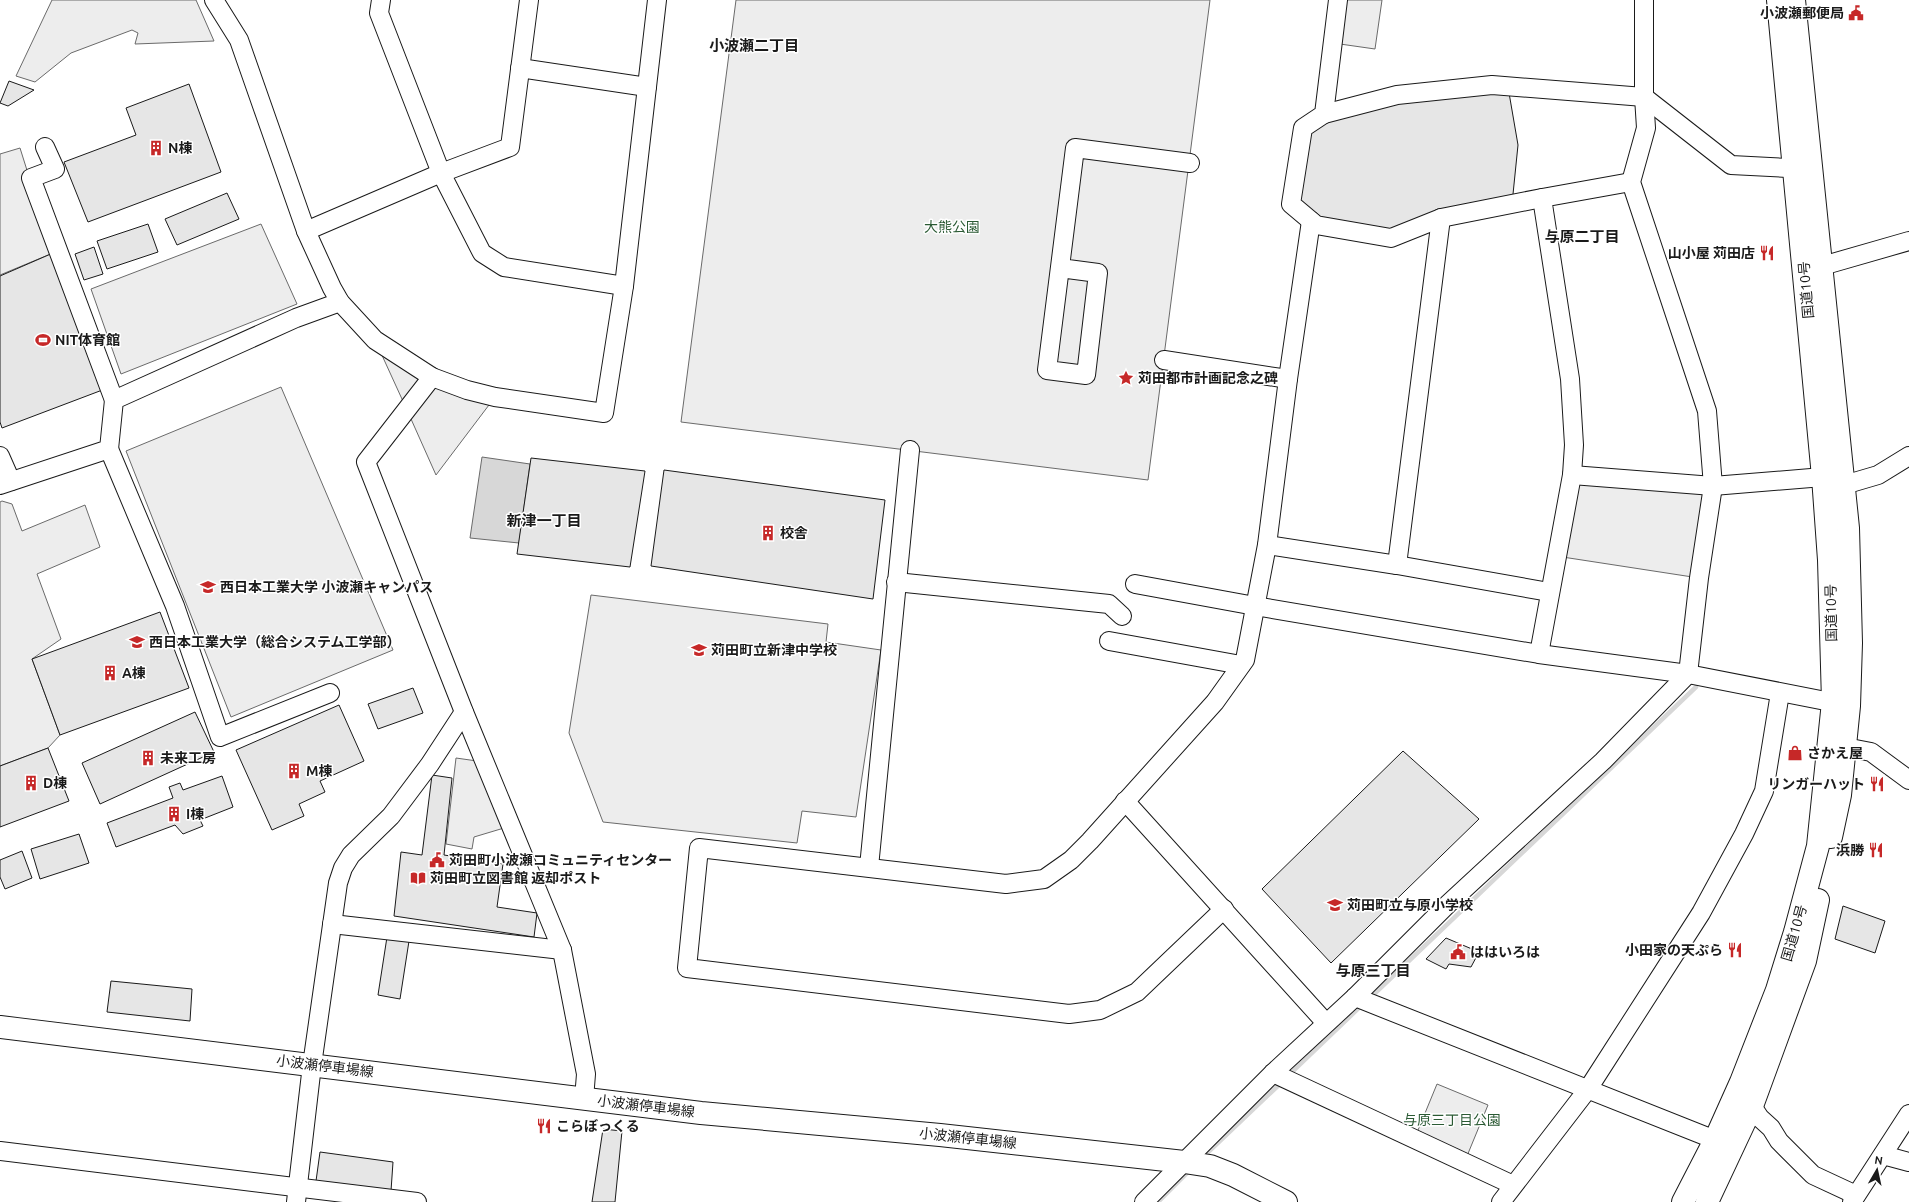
<svg xmlns="http://www.w3.org/2000/svg" width="1909" height="1202" font-family="Ubuntu,'Noto Sans JP',sans-serif">
  <rect width="100%" height="100%" fill="#fff"/>
  <g fill="#ededed" stroke="#6a6a6a">
    <path d="M52,0H196L214,41L135,44L138,33L132,30L71,53L35,82L16,76Z"/>
    <path d="M736,0H1210L1148,480L681,422Z"/>
    <path d="M1338,0H1382L1375,49L1333,43Z"/>
    <path d="M20,148L53,253L0,275V154Z"/>
    <path d="M261,224L297,304L121,374L91,289Z"/>
    <path d="M375,340L495,397L436,475L407,410Z"/>
    <path d="M281,387L393,650L231,717L126,451Z"/>
    <path d="M1572,475L1713,486L1699,578L1556,556Z"/>
    <path d="M2,501L12,504L22,531L85,505L100,547L37,574L61,639L32,659L60,735L48,748L0,766V502Z"/>
    <path d="M591,595L828,624L826,642L881,650L856,817L802,811L797,843L603,822L569,733Z"/>
    <path d="M456,758L477,761L504,828L474,837L472,849L446,844Z"/>
    <path d="M1437,1084L1488,1105L1467,1156L1416,1135Z"/>
  </g>
  <path fill="#d7d7d7" stroke="#6a6a6a" d="M482,457L530,464L519,543L470,538Z"/>
  <g fill="none" stroke-linecap="round" stroke-linejoin="round">
    <g stroke="#d7d7d7" stroke-width="4.5">
      <path d="M1370,998L1696,687"/>
      <path d="M1289,1075L1363,1004"/>
      <path d="M1202,1158L1282,1082"/>
      <path d="M1158,1202L1190,1170"/>
    </g>
  </g>
  <g fill="#e6e6e6" stroke="#1a1a1a">
    <path d="M9,81L34,90L8,106L0,103Z"/>
    <path d="M189,84L221,172L88,222L64,162L136,135L126,108Z"/>
    <path d="M1508,87L1518,145L1512,204L1391,238L1316,225L1291,204L1303,128L1397,95Z"/>
    <path d="M227,193L239,219L177,245L165,219Z"/>
    <path d="M148,224L158,252L107,269L97,241Z"/>
    <path d="M94,247L103,274L84,280L75,254Z"/>
    <path d="M53,253L105,389L2,428L0,422V276Z"/>
    <path d="M531,458L645,471L630,567L517,554Z"/>
    <path d="M664,470L885,500L873,599L651,566Z"/>
    <path d="M160,612L189,688L60,735L32,659Z"/>
    <path d="M413,688L423,713L378,729L368,704Z"/>
    <path d="M339,705L364,761L320,781L325,792L299,804L304,816L272,830L236,750Z"/>
    <path d="M195,712L214,752L100,804L82,763Z"/>
    <path d="M48,748L69,801L0,827V766Z"/>
    <path d="M1403,751L1479,819L1331,963L1262,889Z"/>
    <path d="M432,775L452,778L444,855L503,864L497,907L537,913L534,937L394,916L401,852L422,855Z"/>
    <path d="M222,776L233,807L200,820L203,826L183,834L175,825L116,847L107,823L173,798L169,787L180,783L183,790Z"/>
    <path d="M79,834L89,863L40,879L31,849Z"/>
    <path d="M22,851L32,878L5,889L0,877V860Z"/>
    <path d="M1843,906L1885,921L1875,953L1835,939Z"/>
    <path d="M387,937L409,941L400,999L378,995Z"/>
    <path d="M1446,938L1479,952L1471,967L1449,964L1446,969L1426,959Z"/>
    <path d="M111,981L192,989L190,1021L107,1012Z"/>
    <path d="M603,1129L622,1131L615,1202H592Z"/>
    <path d="M320,1152L393,1162L391,1191L316,1181Z"/>
  </g>
  <g fill="none" stroke-linecap="round" stroke-linejoin="round">
    <g stroke="#1a1a1a" stroke-width="20">
      <g id="minor">
        <path d="M214,0L239,40L306,231L332,288L340,302L375,340L432,377L467,390L495,397L604,413L624,286L657,0"/>
        <path d="M381,0L379,13L441,173L482,253L504,267L624,286"/>
        <path d="M1338,0L1324,114L1303,128L1291,204L1316,225L1391,238L1441,218L1542,198"/>
        <path d="M520,68L647,87"/>
        <path d="M1324,114L1397,95L1492,85L1644,97L1731,165L1807,169"/>
        <path d="M45,147L55,169L31,178L114,400"/>
        <path d="M306,231L441,173L510,147L529,0"/>
        <path d="M1822,266L1909,241"/>
        <path d="M1060,268L1098,273L1086,375L1047,370L1075,148L1190,163"/>
        <path d="M1164,360L1288,379"/>
        <path d="M432,377L366,462L464,712L562,950L586,1074L584,1099"/>
        <path d="M109,449L175,606L220,737L330,693"/>
        <path d="M0,456L11,481"/>
        <path d="M1572,475L1713,486L1823,477L1844,485L1878,475L1909,456"/>
        <path d="M0,485L109,449L114,400L296,318L340,302"/>
        <path d="M1267,545L1397,565L1549,592"/>
        <path d="M1397,565L1441,218"/>
        <path d="M896,582L1109,604L1122,616"/>
        <path d="M1135,584L1255,606L1539,654L1688,674L1846,705"/>
        <path d="M1109,641L1241,665"/>
        <path d="M1539,654L1572,475L1574,445L1570,379L1542,198L1631,182"/>
        <path d="M1845,747L1871,752L1909,780"/>
        <path d="M1125,801L1326,1023"/>
        <path d="M869,867L910,450"/>
        <path d="M1224,909L1137,992L1100,1010L1069,1014L687,968L699,848L1006,884L1044,879L1071,860L1090,841L1215,702L1245,660L1267,545L1288,379L1311,221"/>
        <path d="M332,924L562,950"/>
        <path d="M1355,997L1728,1145"/>
        <path d="M1273,1073L1513,1185"/>
        <path d="M1747,1095L1752,1106L1760,1118L1771,1128L1779,1141L1813,1175L1856,1195"/>
        <path d="M0,1151L417,1202"/>
        <path d="M1883,1155L1909,1162"/>
        <path d="M296,1202L312,1065L338,883L343,868L351,855L391,816L430,764L464,712"/>
        <path d="M1144,1202L1273,1073L1355,997L1448,904L1603,761L1688,674L1699,578L1713,486L1707,411L1631,182L1646,128L1644,97V0"/>
        <path d="M1501,1202L1588,1089L1701,913L1744,834L1764,791L1780,693"/>
        <path d="M1852,1202L1909,1114"/>
      </g>
    </g>
    <g stroke="#1a1a1a" stroke-width="24">
      <path id="major" d="M0,1027L701,1113L940,1135L1184,1162L1210,1166L1233,1175L1286,1202"/>
    </g>
    <g stroke="#1a1a1a" stroke-width="24">
      <g id="highway">
        <path d="M1794,0L1848,528L1851,643L1849,706L1840,795L1831,837"/>
        <path d="M1683,1202L1715,1140L1741,1082L1777,990L1795,932L1818,846L1833,702L1829,560L1823,477L1778,0"/>
        <path d="M1707,1202L1752,1106L1805,961L1818,900"/>
      </g>
    </g>
    <use href="#minor" stroke="#fff" stroke-width="18"/>
    <use href="#major" stroke="#fff" stroke-width="22"/>
    <use href="#highway" stroke="#fff" stroke-width="22"/>
  </g>
  <defs>
    <g id="civic-bare" transform="scale(1.2)"><path d="M-.6-6.5H3V-4.5H.6V-3L4-1V1h2V6H-6V1h2V-1L-.6-3ZM-1.2 2.5V6h2.4V2.5Z" fill="#c62828" stroke="#fff" stroke-width="2.5" paint-order="stroke"/></g>
    <g id="building-bare" transform="scale(1.2)"><path d="M-4-6H4V6H1V3H-1V6H-4ZM-2.5-4.3h1.7v1.8h-1.7ZM.8-4.3h1.7v1.8H.8ZM-2.5-1h1.7V.8h-1.7ZM.8-1h1.7V.8H.8Z" fill="#c62828" stroke="#fff" stroke-width="2.5" paint-order="stroke"/></g>
    <g id="restaurant-bare" transform="scale(1.2)"><path d="M-5-6h1v4h1v-4h1v4h1v-4h1v5L-1.5 .5V6h-2V.5L-5-1ZM5-6V6H3V1.5H1.5Q1.5-4 5-6Z" fill="#c62828" stroke="#fff" stroke-width="2.5" paint-order="stroke"/></g>
    <g id="stadium-bare" transform="scale(1.2)"><path d="M0-5a6.5 5 0 1 0 0 10a6.5 5 0 1 0 0-10ZM-3.5-1.8h7v3.6h-7Z" fill="#c62828" stroke="#fff" stroke-width="2.5" paint-order="stroke"/></g>
    <g id="sight-bare" transform="scale(1.2)"><path d="M0-6L1.8-2.2L6-1.7L2.9 1.2L3.7 5.4L0 3.3L-3.7 5.4L-2.9 1.2L-6-1.7L-1.8-2.2Z" fill="#c62828" stroke="#fff" stroke-width="2.5" paint-order="stroke"/></g>
    <g id="university-bare" transform="scale(1.2)"><path d="M0-5L7-2L0 1L-7-2ZM-4 1L0 2.5L4 1V4Q0 6-4 4Z" fill="#c62828" stroke="#fff" stroke-width="2.5" paint-order="stroke"/></g>
    <g id="school-bare" transform="scale(1.2)"><path d="M0-5L7-2L0 1L-7-2ZM-4 1L0 2.5L4 1V4Q0 6-4 4Z" fill="#c62828" stroke="#fff" stroke-width="2.5" paint-order="stroke"/></g>
    <g id="shop-bare" transform="scale(1.2)"><path d="M-5-2.5h2.3a2.7 3.5 0 0 1 5.4 0H5L5.5 6h-11ZM-1.5-2.5h3a1.5 2.3 0 0 0-3 0Z" fill="#c62828" stroke="#fff" stroke-width="2.5" paint-order="stroke"/></g>
    <g id="library-bare" transform="scale(1.2)"><path d="M-6-4Q-3-5.5-.7-3.5V5Q-3 3-6 4ZM6-4Q3-5.5 .7-3.5V5Q3 3 6 4Z" fill="#c62828" stroke="#fff" stroke-width="2.5" paint-order="stroke"/></g>
  </defs>
  <g fill-rule="evenodd">
    <use href="#civic-bare" x="1856" y="13"/>
    <use href="#building-bare" x="156" y="148"/>
    <use href="#restaurant-bare" x="1767" y="253"/>
    <use href="#stadium-bare" x="43" y="340"/>
    <use href="#sight-bare" x="1126" y="378"/>
    <use href="#building-bare" x="768" y="533"/>
    <use href="#university-bare" x="208" y="587"/>
    <use href="#university-bare" x="137" y="642"/>
    <use href="#school-bare" x="699" y="650"/>
    <use href="#building-bare" x="110" y="673"/>
    <use href="#shop-bare" x="1795" y="753"/>
    <use href="#building-bare" x="148" y="758"/>
    <use href="#building-bare" x="294" y="771"/>
    <use href="#building-bare" x="31" y="783"/>
    <use href="#restaurant-bare" x="1877" y="784"/>
    <use href="#building-bare" x="174" y="814"/>
    <use href="#restaurant-bare" x="1876" y="850"/>
    <use href="#civic-bare" x="437" y="860"/>
    <use href="#library-bare" x="418" y="878"/>
    <use href="#school-bare" x="1335" y="905"/>
    <use href="#restaurant-bare" x="1735" y="950"/>
    <use href="#civic-bare" x="1458" y="952"/>
    <use href="#restaurant-bare" x="544" y="1126"/>
  </g>
  <g text-anchor="middle" dominant-baseline="central" stroke-width="3" stroke-linejoin="round" paint-order="stroke">
    <g font-size="14" font-weight="bold" fill="#1a1a1a" stroke="#fff" text-anchor="start">
      <text x="1844" y="13" text-anchor="end">小波瀬郵便局</text>
      <text x="168" y="148">N棟</text>
      <text x="1755" y="253" text-anchor="end">山小屋 苅田店</text>
      <text x="55" y="340">NIT体育館</text>
      <text x="1138" y="378">苅田都市計画記念之碑</text>
      <text x="780" y="533">校舎</text>
      <text x="220" y="587">西日本工業大学 小波瀬キャンパス</text>
      <text x="149" y="642">西日本工業大学（総合システム工学部）</text>
      <text x="711" y="650">苅田町立新津中学校</text>
      <text x="122" y="673">A棟</text>
      <text x="1807" y="753">さかえ屋</text>
      <text x="160" y="758">未来工房</text>
      <text x="306" y="771">M棟</text>
      <text x="43" y="783">D棟</text>
      <text x="1865" y="784" text-anchor="end">リンガーハット</text>
      <text x="186" y="814">I棟</text>
      <text x="1864" y="850" text-anchor="end">浜勝</text>
      <text x="449" y="860">苅田町小波瀬コミュニティセンター</text>
      <text x="430" y="878">苅田町立図書館 返却ポスト</text>
      <text x="1347" y="905">苅田町立与原小学校</text>
      <text x="1723" y="950" text-anchor="end">小田家の天ぷら</text>
      <text x="1470" y="952">ははいろは</text>
      <text x="556" y="1126">こらぼっくる</text>
    </g>
    <g font-size="14" fill="#2b5a34" stroke="#fff">
      <text x="952" y="227">大熊公園</text>
      <text x="1452" y="1120">与原三丁目公園</text>
    </g>
    <g font-size="14" fill="#1a1a1a" stroke="#fff">
      <text transform="translate(1806 290) rotate(-95)">国道10号</text>
      <text transform="translate(1831 613) rotate(-91)">国道10号</text>
      <text transform="translate(1794 933) rotate(-74)">国道10号</text>
      <text transform="translate(325 1066) rotate(7)">小波瀬停車場線</text>
      <text transform="translate(646 1106) rotate(7)">小波瀬停車場線</text>
      <text transform="translate(968 1138) rotate(6)">小波瀬停車場線</text>
    </g>
    <g font-size="15" font-weight="bold" fill="#1a1a1a" stroke="#fff">
      <text x="754" y="45">小波瀬二丁目</text>
      <text x="1582" y="236">与原二丁目</text>
      <text x="544" y="520">新津一丁目</text>
      <text x="1373" y="970">与原三丁目</text>
    </g>
  </g>
  <g transform="translate(1877 1170) rotate(9)" stroke="#ffffff" stroke-width="3" paint-order="stroke">
  <path d="M0-3L7 15L0 10L-7 15Z" fill="#1a1a1a"/>
  <text y="-6" font-size="11" font-weight="bold" text-anchor="middle" fill="#1a1a1a">N</text>
  </g>
</svg>
